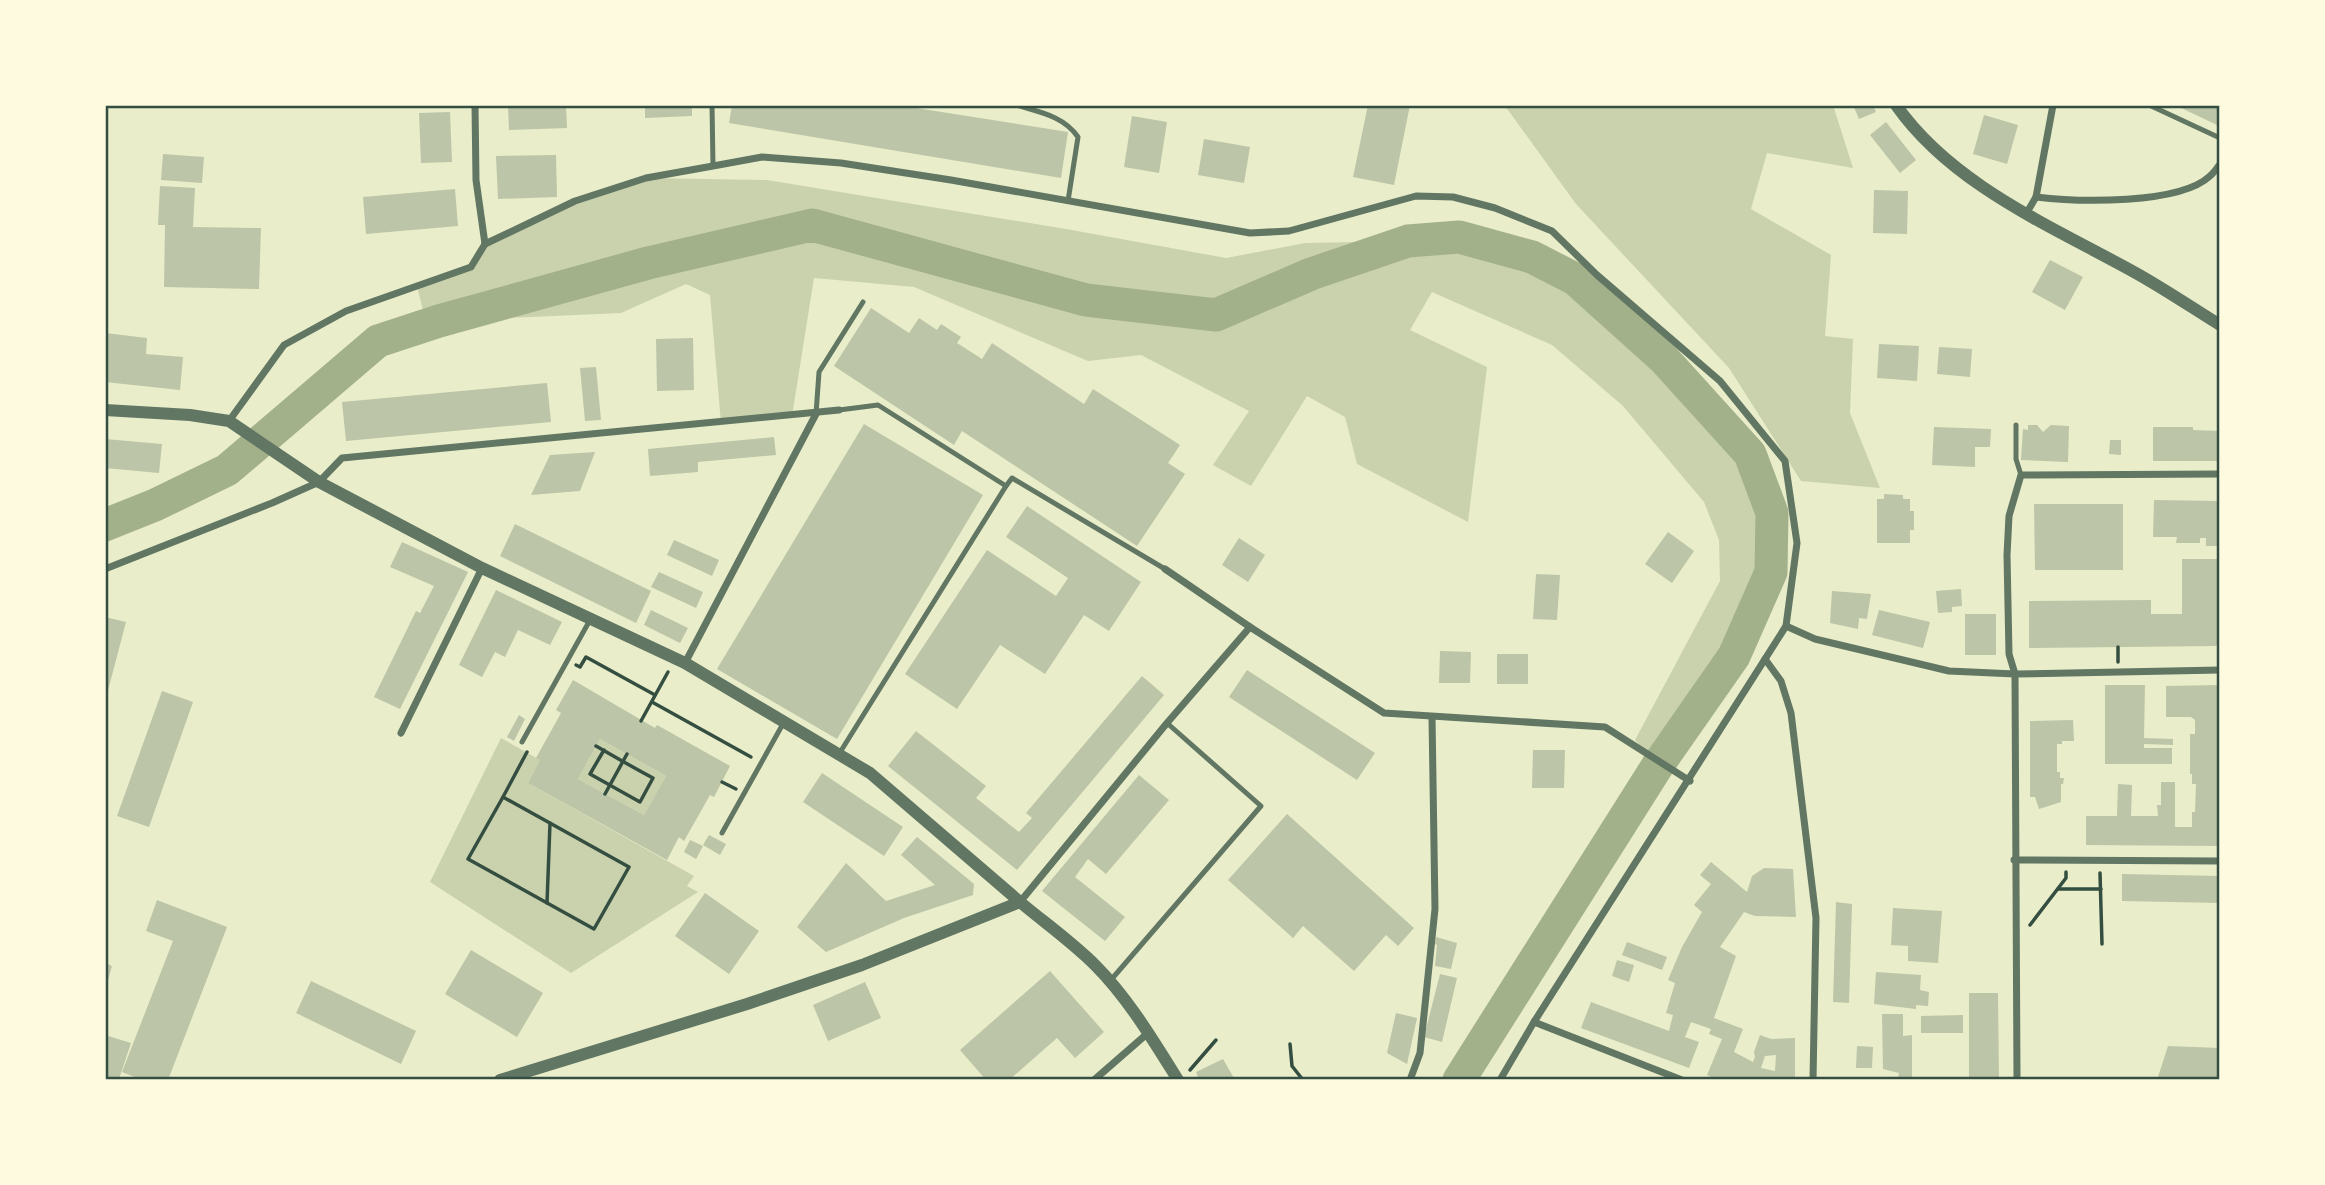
<svg xmlns="http://www.w3.org/2000/svg" width="2325" height="1185" font-family="'Space Grotesk',sans-serif">
  <rect width="100%" height="100%" fill="#e9edc9"/>
  <g fill="#cad2ad">
    <path d="M1501,105H1833L1853,168L1767,153L1751,209L1831,255L1825,336L1853,339L1850,413L1880,488L1801,481L1729,368L1576,204L1508,110Z"/>
    <path d="M646,178L767,180L1066,229L1226,258L1305,243L1408,241L1459,237L1532,257L1575,279L1664,359L1750,454L1772,513L1771,572L1734,656L1658,765L1635,740L1720,581L1719,540L1704,502L1623,406L1552,345L1432,292L1410,330L1487,367L1468,522L1357,464L1345,417L1307,396L1251,486L1213,465L1249,411L1141,355L1088,361L914,287L814,278L792,416L721,423L710,295L686,284L621,313L439,321L427,327L417,286L471,267L485,244L575,201Z"/>
    <path d="M501,738L540,760L528,783L694,876L687,886L698,892L571,973L430,882Z"/>
    <path d="M600,739L666,776L644,815L578,779Z"/>
  </g>
  <g fill="none" stroke-linecap="round" stroke-linejoin="round">
    <path stroke="#a3b18a" stroke-width="33" d="M105,525L155,505L227,470L378,341L439,321L648,263L812,225L1086,300L1216,315L1311,274L1408,241L1459,237L1532,257L1575,279L1664,359L1750,454L1772,513L1771,572L1734,656L1658,765L1459,1080"/>
  </g>
  <g fill="#bcc5a7" fill-rule="evenodd">
    <path d="M508,105H566L567,128L509,130Z"/>
    <path d="M645,105H692V116L645,118Z"/>
    <path d="M732,105H897L1068,132L1061,178L729,123Z"/>
    <path d="M1368,105H1410L1394,185L1353,177Z"/>
    <path d="M1853,105H1873L1876,112L1859,119Z"/>
    <path d="M2175,105H2220V119L2217,125Z"/>
    <path d="M450,112L452,162L421,163L419,113Z"/>
    <path d="M1984,115L2018,125L2007,164L1973,154Z"/>
    <path d="M1132,116L1167,122L1159,173L1124,167Z"/>
    <path d="M1886,122L1916,160L1900,173L1870,135Z"/>
    <path d="M1204,139L1250,147L1244,183L1198,175Z"/>
    <path d="M163,154L204,157L202,183L161,180Z"/>
    <path d="M556,155L557,197L498,199L496,156Z"/>
    <path d="M160,186L195,188L193,227L261,228L259,289L164,287L165,225H158Z"/>
    <path d="M455,189L458,226L366,234L363,197Z"/>
    <path d="M1874,190L1908,191L1907,234L1873,233Z"/>
    <path d="M2050,260L2083,277L2065,310L2032,292Z"/>
    <path d="M871,308L909,333L919,318L937,330L941,324L961,337L957,343L982,359L992,343L1084,404L1093,389L1180,445L1168,463L1185,474L1137,546L962,431L954,445L834,366Z"/>
    <path d="M105,333L147,338L146,354L183,357L180,390L105,382Z"/>
    <path d="M693,338L694,390L657,391L656,339Z"/>
    <path d="M1879,344L1919,346L1917,381L1877,378Z"/>
    <path d="M1939,347L1972,349L1970,377L1937,374Z"/>
    <path d="M596,367L601,420L585,421L580,368Z"/>
    <path d="M547,383L551,422L346,441L342,402Z"/>
    <path d="M864,424L983,495L837,739L717,669Z"/>
    <path d="M2028,425H2037L2043,432L2051,425L2069,426L2068,462L2021,460L2023,429L2028,430Z"/>
    <path d="M1934,427L1991,429L1990,447H1975V467L1932,465Z"/>
    <path d="M2153,427H2193V430L2220,431V461H2153Z"/>
    <path d="M774,437L776,455L698,462V472L650,476L648,449Z"/>
    <path d="M105,439L162,444L159,473L105,468Z"/>
    <path d="M2110,440H2121V455L2109,454Z"/>
    <path d="M595,452L580,491L531,495L550,455Z"/>
    <path d="M1884,494L1903,495V499H1910V511H1914V530H1910V543H1877V499H1884Z"/>
    <path d="M2154,500L2220,501V546H2206V538H2200V543H2176L2177,537H2153Z"/>
    <path d="M2034,504H2123V570H2035Z"/>
    <path d="M1027,506L1141,582L1109,631L1084,615L1045,674L1000,645L957,709L905,674L987,550L1056,596L1068,578L1006,537Z"/>
    <path d="M515,524L651,591L636,623L500,556Z"/>
    <path d="M1668,532L1694,551L1672,583L1645,564Z"/>
    <path d="M1239,538L1265,555L1248,582L1222,565Z"/>
    <path d="M674,540L719,560L712,576L667,555Z"/>
    <path d="M402,542L468,572L400,709L374,697L416,611L420,613L434,586L390,567Z"/>
    <path d="M2182,559H2220V642L2216,646L2029,648V601L2151,600V614H2182Z"/>
    <path d="M659,572L703,592L696,608L651,587Z"/>
    <path d="M1536,574L1560,575L1557,620L1533,619Z"/>
    <path d="M1961,589L1962,606L1952,607V612L1938,613L1936,591Z"/>
    <path d="M496,590L562,622L550,645L518,630L505,657L495,652L482,677L459,665Z"/>
    <path d="M1832,591L1871,594L1867,619L1859,618L1858,629L1830,623Z"/>
    <path d="M651,610L688,628L680,643L644,625Z"/>
    <path d="M1879,610L1930,622L1923,648L1872,635Z"/>
    <rect x="1965" y="614" width="31" height="41"/>
    <path d="M105,617L126,622L106,698H105Z"/>
    <path d="M1440,651L1471,652L1470,683H1439Z"/>
    <rect x="1497" y="654" width="31" height="30"/>
    <path d="M1247,670L1375,753L1357,780L1229,697Z"/>
    <path d="M1142,676L1164,695L1017,870L888,766L916,731L986,786L976,798L1019,832L1032,818L1026,813Z"/>
    <path d="M573,680L655,728L657,725L730,766L714,797L710,795L684,841L679,837L667,860L528,783L540,760L536,758L561,713L556,710ZM600,739L666,776L644,815L578,779Z"/>
    <path d="M2105,685H2145L2144,738L2173,739V745L2144,744V748H2172V764H2105Z"/>
    <path d="M2220,685V846L2086,845V816H2117L2118,784L2132,785L2131,816H2158L2157,805H2161V782H2175V827H2192V812H2195L2196,784H2192V774H2190V734H2195V720L2191,717H2166V686Z"/>
    <path d="M162,691L193,702L149,827L117,816Z"/>
    <path d="M519,715L525,719L514,741L507,737Z"/>
    <path d="M2073,720L2074,741H2062V744H2057V772H2060V778H2064L2063,784H2061V802L2039,809L2035,797H2030V721Z"/>
    <path d="M1533,750H1565L1564,788H1532Z"/>
    <path d="M822,773L903,827L884,856L803,802Z"/>
    <path d="M1139,775L1169,800L1106,874L1088,859L1075,877L1125,917L1105,941L1042,891Z"/>
    <path d="M1287,814L1414,928L1398,946L1386,935L1354,971L1303,926L1293,938L1228,880Z"/>
    <path d="M709,835L726,844L720,855L703,845Z"/>
    <path d="M917,837L974,884L973,895L904,918L826,952L797,927L846,863L886,901L935,885L901,855Z"/>
    <path d="M690,840L703,846L696,859L684,852Z"/>
    <path d="M1711,862L1747,892L1752,876L1764,868L1793,869L1796,917L1755,916L1744,912L1720,947L1736,956L1714,1018L1743,1029L1734,1052L1753,1062L1755,1057L1754,1052L1760,1035L1771,1039L1795,1038V1080H1718L1707,1075L1722,1039L1709,1034L1711,1029L1691,1022L1685,1037L1699,1042L1689,1068L1581,1028L1591,1002L1669,1031L1673,1015L1666,1013L1675,983L1668,980L1682,947L1702,912L1694,905L1711,884L1700,875ZM1776,1055L1775,1071L1761,1068L1765,1056Z"/>
    <path d="M2122,874L2220,876V903L2122,901Z"/>
    <path d="M705,893L759,931L729,974L675,936Z"/>
    <path d="M157,900L227,927L168,1080H142L122,1072L173,941L146,931Z"/>
    <path d="M1836,902L1852,904L1849,1003L1833,1002Z"/>
    <path d="M1893,908L1942,911L1938,963L1908,961V946L1891,945Z"/>
    <path d="M1436,937L1457,943L1451,969L1435,966L1437,945L1435,944Z"/>
    <path d="M1627,942L1667,957L1662,970L1622,955Z"/>
    <path d="M471,950L543,993L517,1037L445,994Z"/>
    <path d="M1617,960L1634,965L1629,982L1612,976Z"/>
    <path d="M105,963L112,966L106,988H105Z"/>
    <path d="M1050,971L1104,1032L1075,1058L1057,1038L1009,1080H986L960,1050Z"/>
    <path d="M1876,972L1921,975L1920,990L1929,992L1928,1006L1916,1005V1009L1874,1004Z"/>
    <path d="M1440,974L1457,978L1442,1042L1424,1037Z"/>
    <path d="M311,981L416,1031L401,1064L296,1013Z"/>
    <path d="M865,982L881,1018L828,1041L813,1005Z"/>
    <path d="M1969,993H1998L1999,1080H1969Z"/>
    <path d="M1396,1013L1417,1018L1407,1064L1387,1053Z"/>
    <path d="M1882,1014H1903V1036L1912,1035V1080H1898L1899,1073L1883,1069Z"/>
    <path d="M1963,1015V1033H1921V1016Z"/>
    <path d="M105,1035L131,1043L119,1079L105,1080Z"/>
    <path d="M1857,1046L1873,1047L1872,1068H1856Z"/>
    <path d="M2168,1046L2220,1048V1080H2157Z"/>
    <path d="M1223,1059L1235,1080H1199L1196,1072Z"/>
  </g>
  <g fill="none" stroke-linecap="round" stroke-linejoin="round">
    <g stroke="#344e41" stroke-width="3.5">
      <path d="M2118,647V662"/>
      <path d="M576,665L580,667L586,657L655,695"/>
      <path d="M652,702L751,757"/>
      <path d="M641,721L668,672"/>
      <path d="M596,746C615,757 634,768 653,778L640,802L590,774L604,750"/>
      <path d="M722,782L736,789"/>
      <path d="M605,794L627,754"/>
      <path d="M503,797L629,867L594,929L468,859Z"/>
      <path d="M503,797L527,752"/>
      <path d="M2100,873L2102,944"/>
      <path d="M2058,889H2101"/>
      <path d="M547,903L550,823"/>
      <path d="M2030,925L2066,878V872"/>
      <path d="M1290,1044L1292,1066L1303,1080"/>
      <path d="M1190,1070L1216,1040"/>
    </g>
    <g stroke="#617663" stroke-width="5">
      <path d="M712,105L713,166"/>
      <path d="M1016,105C1039,112 1064,116 1078,137L1068,201"/>
      <path d="M2149,105L2220,138"/>
      <path d="M839,410L878,405L1006,486L1012,478L1165,569"/>
      <path d="M816,414L819,372L863,302"/>
      <path d="M2016,425V459L2021,475"/>
      <path d="M522,742L590,620"/>
      <path d="M839,754L1006,486"/>
      <path d="M722,833L784,722"/>
      <path d="M1110,981L1261,806L1167,723"/>
    </g>
    <g stroke="#617663" stroke-width="7">
      <path d="M475,105L476,180L485,244"/>
      <path d="M2036,197C2077,202 2179,205 2210,176C2214,173 2217,168 2220,164"/>
      <path d="M2026,214L2036,197L2053,105"/>
      <path d="M229,421L284,345L346,311L471,267L485,244L575,201L646,178L713,166L762,157L841,163L951,180L1250,233L1289,231L1416,196L1453,197L1495,208L1552,231L1597,275L1720,381L1785,461L1797,543L1786,626L1534,1022L1500,1080"/>
      <path d="M105,569L272,503L319,482L342,458L839,410"/>
      <path d="M1165,569L1250,627L1384,713L1605,727L1690,781"/>
      <path d="M1786,626L1815,639L1949,671L2015,674L2220,670"/>
      <path d="M1765,659L1781,681L1791,713L1816,918L1813,1080"/>
      <path d="M685,663L816,414"/>
      <path d="M401,733L482,568"/>
      <path d="M2014,860L2220,861"/>
      <path d="M1020,902L1167,723L1250,627"/>
      <path d="M1534,1022L1682,1080"/>
      <path d="M1094,1080L1148,1033"/>
      <path d="M1410,1080L1420,1053L1435,909L1432,717"/>
      <path d="M2017,1080L2015,674L2009,654L2007,555L2009,516L2021,475L2220,474"/>
    </g>
    <g stroke="#617663" stroke-width="12">
      <path d="M1896,105C1952,185 2051,226 2134,272C2163,288 2191,307 2220,325"/>
      <path d="M105,410L190,415L229,421L319,482L482,568L685,663L870,773L1020,902"/>
      <path d="M500,1080L747,1004L862,965L1020,902C1045,923 1072,942 1095,965C1128,998 1153,1040 1178,1080"/>
    </g>
  </g>
  <rect width="2325" height="1185" fill="none" stroke="#fefae0" stroke-width="214"/>
  <rect x="107" y="107" width="2111" height="971" fill="none" stroke="#344e41" stroke-width="2.5"/>
</svg>
